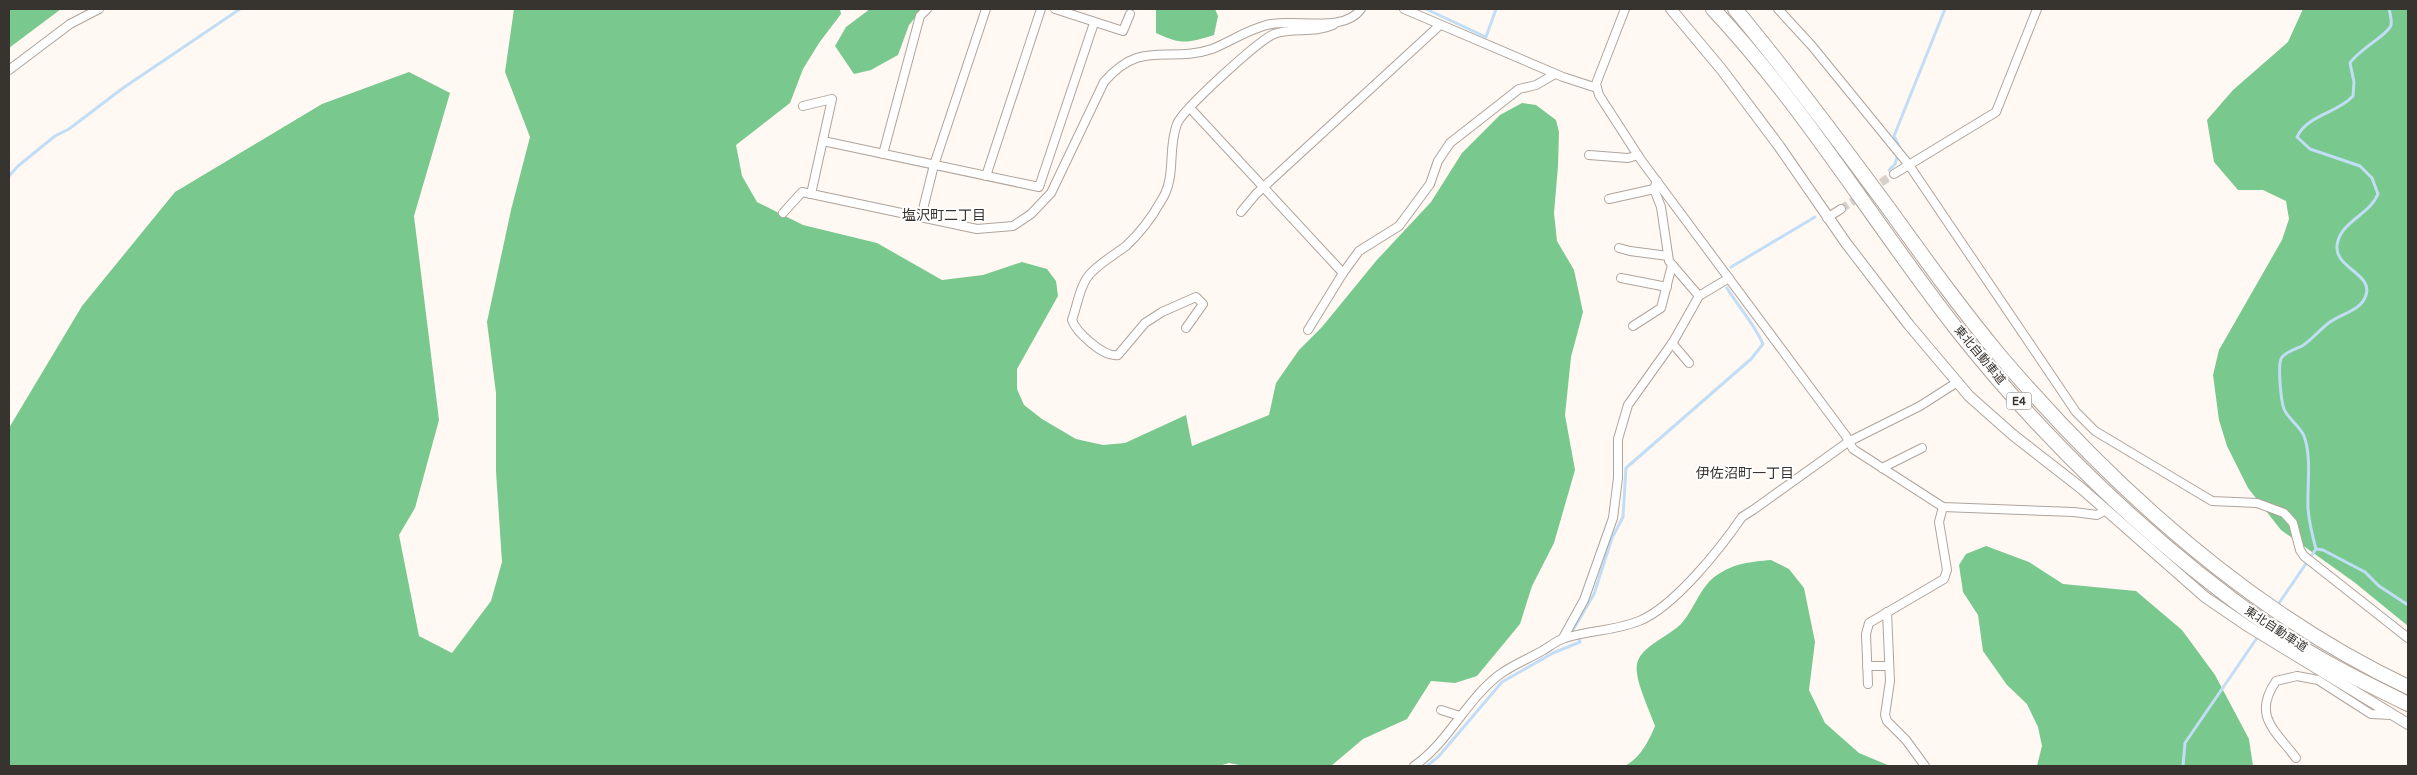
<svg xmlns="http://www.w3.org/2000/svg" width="2417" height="775" font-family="'Varela Round','Noto Sans JP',sans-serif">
  <rect width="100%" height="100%" fill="#fff8f3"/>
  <g fill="#79c88d">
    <path d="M9,9H61L9,48Z"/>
    <path d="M514,9H840L841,14L819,43L803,69L790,103L736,145L742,176L757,202L803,225L877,243L942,280L983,275L1022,262L1047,269L1056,281L1058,296L1017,369V389L1024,405L1042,419L1076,439L1103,445L1125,443L1186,415L1192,446L1269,415L1276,383L1299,350L1322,327L1376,261L1431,202L1462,153L1500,115L1522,103L1536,105L1556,120L1559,132L1558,166L1554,213L1557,241L1574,270L1583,312L1571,357L1565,415L1575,470L1554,543L1532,586L1520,624L1477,676L1455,683L1431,681L1407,719L1363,739L1331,766H1244L1229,763L1219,766H9V428L82,306L175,192L322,104L409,72L450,93L414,216L439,420L415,508L399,535L419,636L452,653L491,601L502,562L496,471V393L487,322L511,210L530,137L505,72Z"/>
    <path d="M870,9H922L909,25L898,55L871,70L854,74L835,46L846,27Z"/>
    <path d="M1156,9H1215L1218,16L1214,35C1188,43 1181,45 1156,33Z"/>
    <path d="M2303,9H2408V626L2354,582L2281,530L2248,488L2227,446L2219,420L2213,375L2219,350L2282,240L2289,219L2286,201L2263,190H2238L2214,162L2207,120L2233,90L2288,42Z"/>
    <path d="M1986,546L2029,562L2063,584L2136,591L2182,630L2215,675L2249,739L2253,766H2037L2042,746L2038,727L2027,704L2007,685L1983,651L1978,615L1963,592L1959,565L1966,554Z"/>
    <path d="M1771,560L1789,569L1804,588L1815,642L1809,690L1825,723L1859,753L1890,766H1624C1639,760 1649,741 1655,726C1650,711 1634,679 1637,664C1640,647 1669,636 1681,624C1694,610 1701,585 1717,575C1735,563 1750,562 1771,560Z"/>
  </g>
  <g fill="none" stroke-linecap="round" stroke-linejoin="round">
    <g stroke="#c1def6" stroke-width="3">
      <path d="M1426,9L1486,37L1496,9"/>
      <path d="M1889,170L1895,164L1900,148L1894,136L1945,9"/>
      <path d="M9,176L18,166L55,136L69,129L123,88L240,9"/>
      <path d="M1731,267L1815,217"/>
      <path d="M2316,549L2323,550L2365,572L2379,586L2408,605"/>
      <path d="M2277,606L2316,549C2312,535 2309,521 2308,508C2307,485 2312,458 2304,436C2300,426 2288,419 2284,409C2281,401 2277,363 2282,357C2286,352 2296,349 2302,346C2313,339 2320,329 2330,322C2342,313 2361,311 2366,295C2373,274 2335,268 2337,246C2339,222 2370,215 2378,194L2372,178L2360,166L2310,149L2297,137C2307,115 2338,113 2353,96L2354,82L2350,63C2358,50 2389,34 2391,25C2392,20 2390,13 2389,9"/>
      <path d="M1573,630L1594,594L1612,538L1623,517L1626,468L1751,359L1763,344C1754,323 1739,308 1727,288"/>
      <path d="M1427,766L1439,756L1502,682L1553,653L1580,642L1579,639"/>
      <path d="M2183,766L2185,743L2259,635"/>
    </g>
    <path stroke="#d7d1cc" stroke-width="8" stroke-dasharray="8 4" stroke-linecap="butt" d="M1841,209L1894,174"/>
    <g stroke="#afa49c" stroke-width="10">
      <g id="minor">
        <path d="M1055,9L1123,31L1130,14"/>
        <path d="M1404,9L1563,77L1597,88"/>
        <path d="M1625,9L1599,76L1596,84L1599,95L1641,160L1846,436L1853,449L1943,507L2074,512L2097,515L2106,510"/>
        <path d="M1778,9L1812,46L1909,165L2076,412L2095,431L2212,501L2257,503L2284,513L2293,523L2300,550L2304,556L2408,638"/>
        <path d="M9,70L70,24L99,9"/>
        <path d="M803,106L832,99L811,194"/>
        <path d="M1190,108L1343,273"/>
        <path d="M823,141L1039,187L1094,23"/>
        <path d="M883,154L920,16L927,9"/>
        <path d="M1589,155L1628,158L1638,155"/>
        <path d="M1894,174L1996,112L2037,9"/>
        <path d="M986,176L1041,9"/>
        <path d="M1657,181L1654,189L1661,207L1669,261L1699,296"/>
        <path d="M1609,199L1654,189"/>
        <path d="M1241,212L1256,194L1440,25"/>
        <path d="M783,213L802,192L977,229L1013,226L1031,214L1051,193L1104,82C1142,38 1168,64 1212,49C1232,41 1250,28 1271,24C1299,19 1344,33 1361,9"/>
        <path d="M921,217L934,165L986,9"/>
        <path d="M1827,218L1841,209"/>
        <path d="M1619,248L1630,251L1668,256"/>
        <path d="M1621,278L1667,287"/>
        <path d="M1633,326L1661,308L1672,265"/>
        <path d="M1186,328L1203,304L1196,297L1162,312L1145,323L1118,355C1104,358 1076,332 1072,320C1077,306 1080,285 1090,274C1100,263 1114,255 1126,246C1139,234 1152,217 1161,201C1177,177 1167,150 1177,124C1182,110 1259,40 1274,34C1293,27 1314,34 1333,25"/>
        <path d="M1308,330L1343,273L1359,251L1399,226L1430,184L1438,161L1450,143L1519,89L1536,85L1555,74"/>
        <path d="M1672,343L1689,363"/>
        <path d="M1882,468L1922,448"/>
        <path d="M1887,612L1890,681L1885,715L1887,721L1906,740L1925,766"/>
        <path d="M1563,638L1584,600L1613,518L1618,478V439L1628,405L1673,342L1699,296L1729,278"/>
        <path d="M1867,666H1889"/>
        <path d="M1868,684L1866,634L1869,623L1944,579L1947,570L1939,522L1943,507"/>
        <path d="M1441,710L1460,716"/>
        <path d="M2296,758C2275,730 2252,716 2276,681L2297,676L2318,680L2371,714L2391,715"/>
        <path d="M1414,766C1448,743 1466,700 1499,675C1512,665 1528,659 1542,651C1549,647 1557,640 1565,638C1589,630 1615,631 1639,621C1674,607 1720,549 1742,517L1753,510L1848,442L1920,406L1956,383"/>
      </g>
    </g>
    <g stroke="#afa49c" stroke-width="12">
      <path id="tertiary" d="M1671,9L1722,70L1779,146L1846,243L1909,325L1969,396L2013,435L2081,488L2205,597L2249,627L2408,724"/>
    </g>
    <g stroke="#afa49c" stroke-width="16">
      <g id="motorway">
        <path d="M1713,9C1804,106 1873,222 1955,327C2041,437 2154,546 2269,626C2312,657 2361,681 2408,704"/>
        <path d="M1735,9C1789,74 1839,141 1889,209C1925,259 1961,309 2000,356C2114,489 2249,612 2408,687"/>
      </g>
    </g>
    <use href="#minor" stroke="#fff" stroke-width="8"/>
    <use href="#tertiary" stroke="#fff" stroke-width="10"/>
    <use href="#motorway" stroke="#fff" stroke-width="14"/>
  </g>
  <g text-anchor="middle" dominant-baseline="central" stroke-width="4" stroke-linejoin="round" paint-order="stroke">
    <rect fill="#fff" stroke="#73706d" stroke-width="1" x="2006.5" y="392.5" width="25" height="17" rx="4"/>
    <g font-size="11" font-weight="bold" fill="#37332f">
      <text x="2019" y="401">E4</text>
    </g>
    <g font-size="12" fill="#37332f" stroke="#fff">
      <text transform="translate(1980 355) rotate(50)">東北自動車道</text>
      <text transform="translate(2276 629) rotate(33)">東北自動車道</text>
    </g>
    <g font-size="14" fill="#37332f" stroke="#fff">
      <text x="944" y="215">塩沢町二丁目</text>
      <text x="1745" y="473">伊佐沼町一丁目</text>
    </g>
  </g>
  <rect width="2417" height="775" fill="none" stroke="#37332f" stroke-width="20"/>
</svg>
